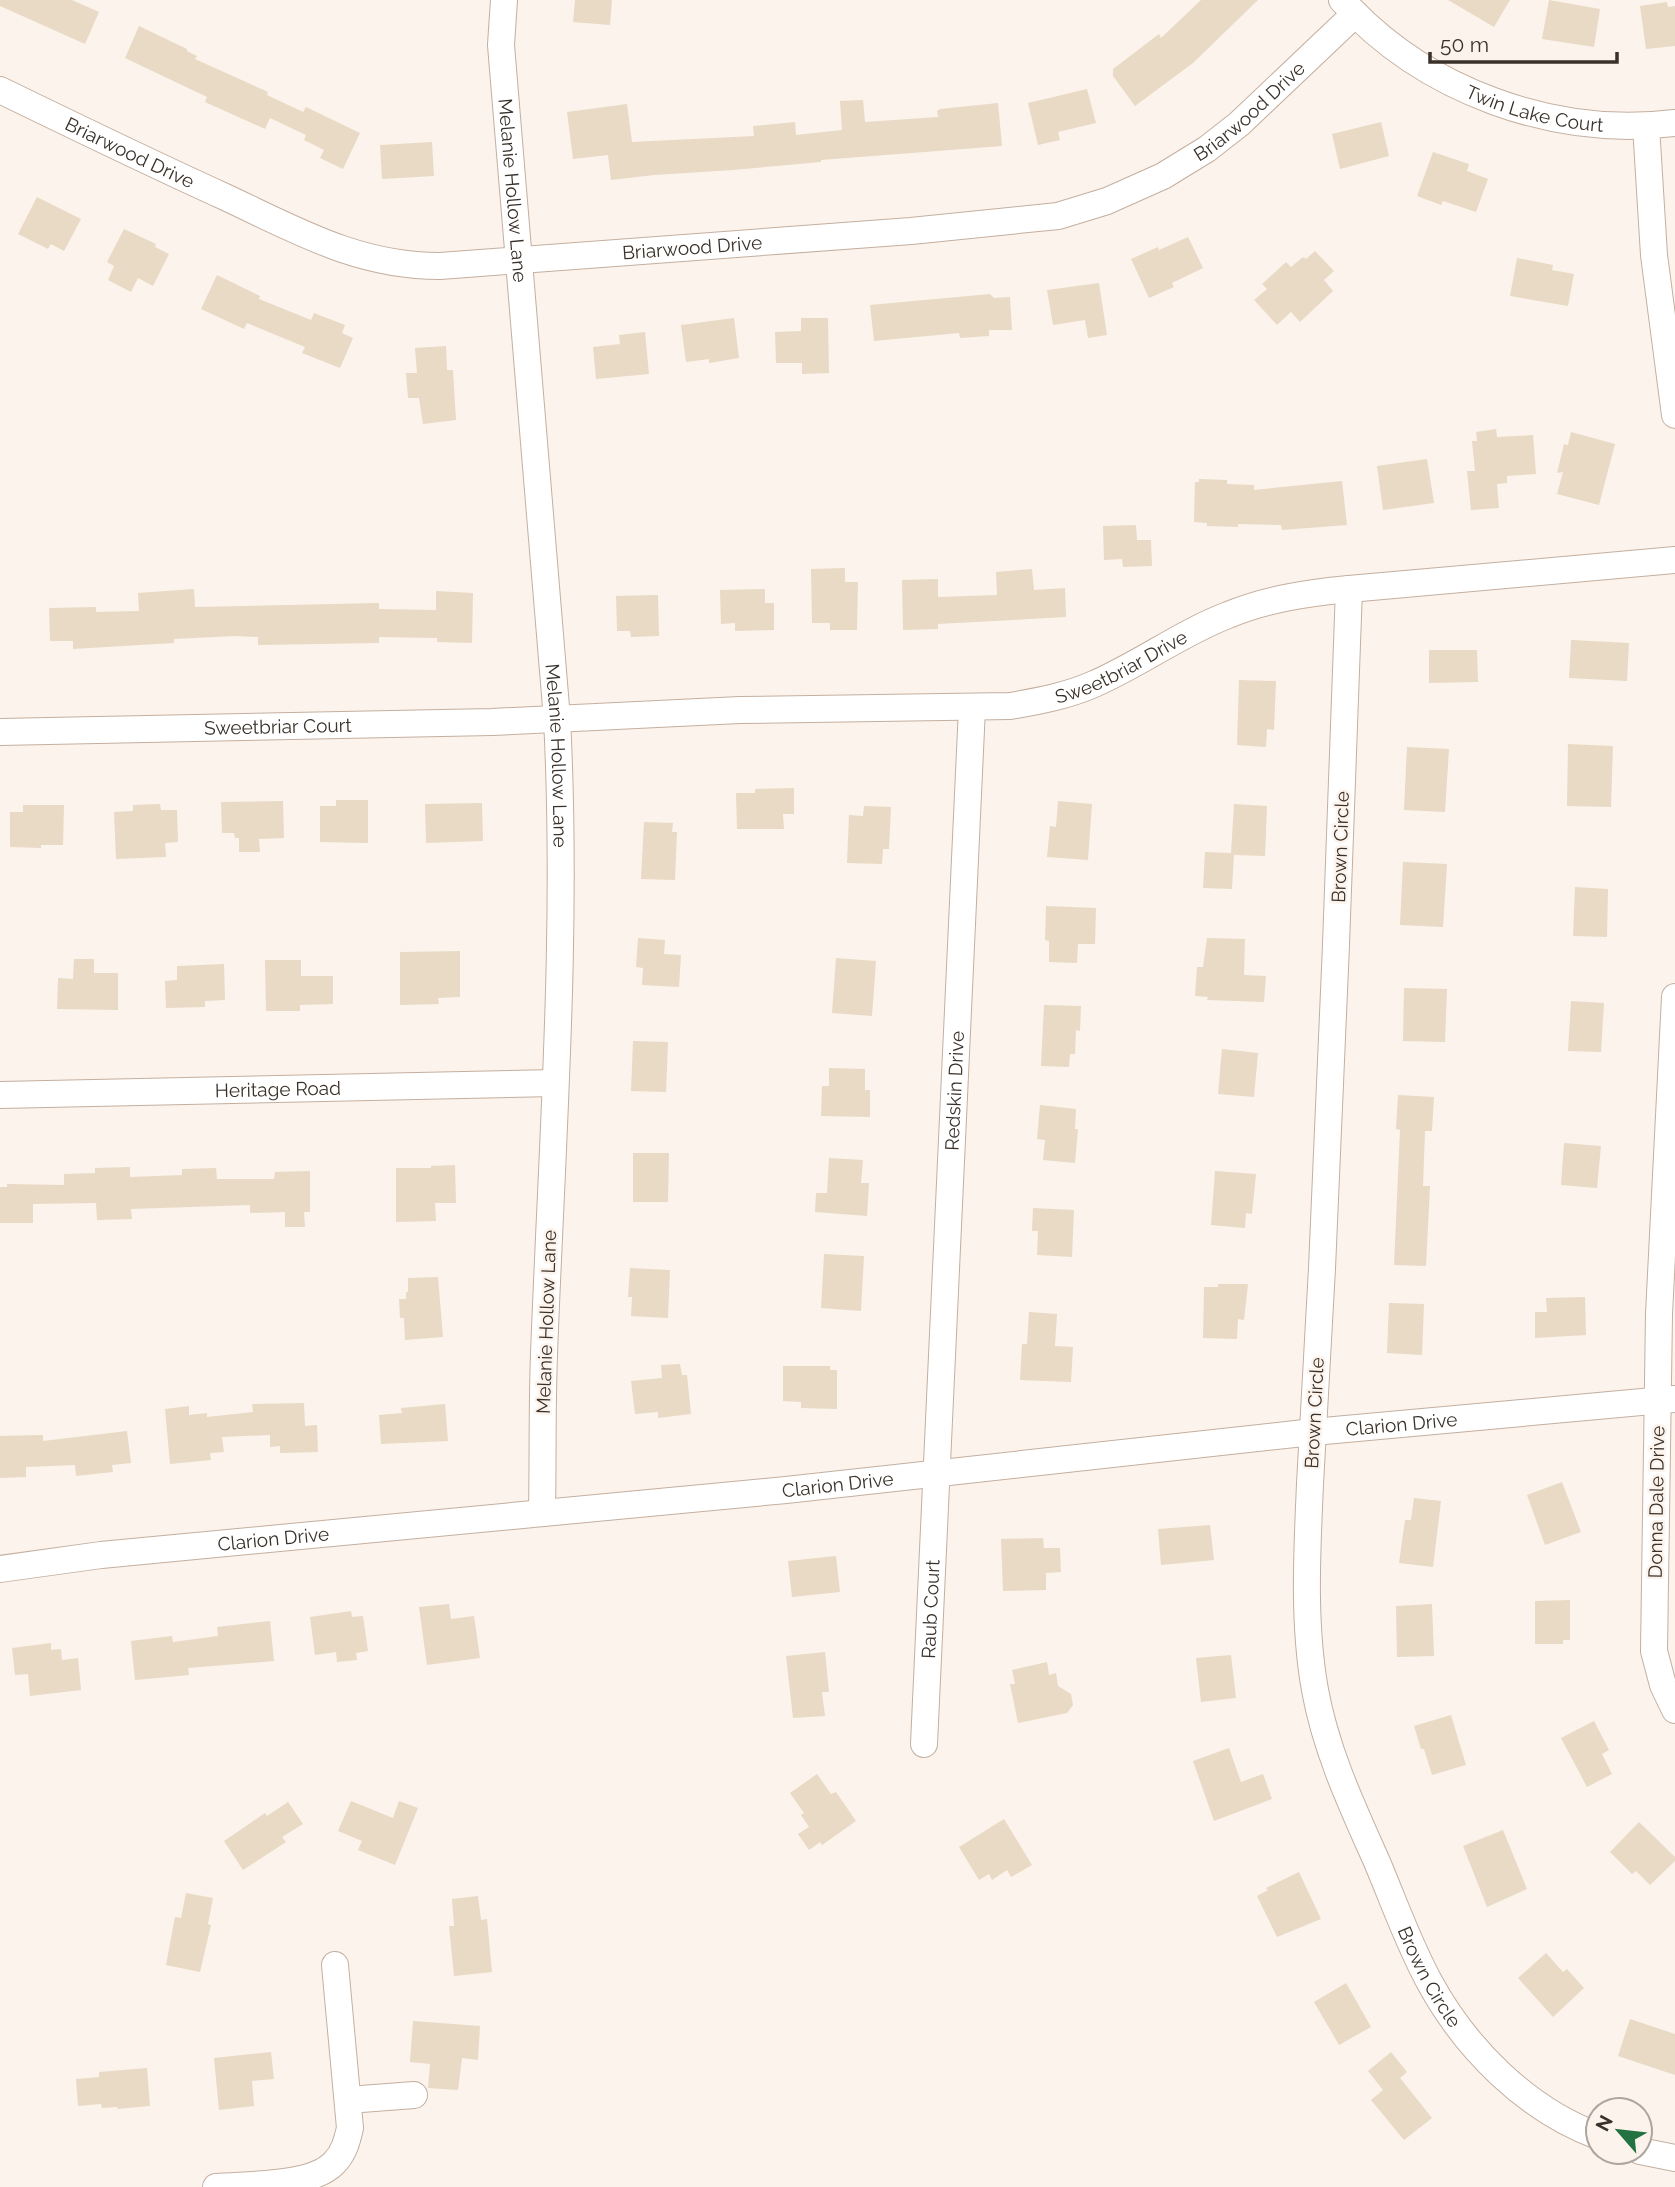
<svg xmlns="http://www.w3.org/2000/svg" width="1675" height="2187" font-family="Raleway,sans-serif">
  <rect width="100%" height="100%" fill="#fcf3ec"/>
  <g fill="#e8dac4">
    <path d="M0,0H72L99,12L85,44L0,6Z"/>
    <path d="M575,0H612L610,25L573,22Z"/>
    <path d="M1201,0H1258L1193,63L1135,106L1113,76V69L1159,34L1161,38Z"/>
    <path d="M1448,0H1510L1494,27Z"/>
    <path d="M1549,0L1600,9L1594,47L1542,39Z"/>
    <path d="M1667,2L1668,7L1675,6V46L1646,49L1640,6Z"/>
    <path d="M139,26L187,49V51L197,56L195,59L268,92L267,95L303,112L306,107L360,133L343,169L320,158L324,150L304,140L306,135L270,118L265,129L205,102L207,97L125,58Z"/>
    <path d="M1087,89L1096,123L1058,132L1060,140L1038,145L1028,103Z"/>
    <path d="M863,100L865,122L938,117L937,111L940,109L998,103L1002,146L821,160V162L733,170L654,175L611,180L608,155L573,159L567,112L627,104L632,142L754,136L753,126L795,122L796,135L842,130L840,101Z"/>
    <path d="M1381,122L1389,156L1340,169L1332,134Z"/>
    <path d="M432,142L434,176L382,179L380,145Z"/>
    <path d="M1433,152L1469,164L1467,171L1488,179L1476,212L1443,201L1441,205L1417,196Z"/>
    <path d="M37,197L81,219L64,251L51,244L48,249L18,234Z"/>
    <path d="M124,229L156,244L155,247L169,254L153,286L138,278L131,292L108,280L114,266L107,262Z"/>
    <path d="M1188,237L1203,268L1172,283L1174,287L1149,298L1131,259L1158,247L1159,250Z"/>
    <path d="M1315,251L1334,271L1324,280L1333,291L1300,322L1291,312L1277,325L1254,300L1267,289L1262,284L1286,262L1291,267L1303,257L1306,259Z"/>
    <path d="M1517,258L1553,265L1552,270L1574,274L1568,306L1510,296Z"/>
    <path d="M217,275L260,296L259,299L311,320L314,313L345,325L342,333L353,338L340,368L302,353L305,347L247,323L244,329L201,309Z"/>
    <path d="M1099,283L1107,335L1088,338L1085,320L1053,325L1047,290Z"/>
    <path d="M990,294L994,298L1010,297L1012,330H989V336L960,338L959,333L874,341L870,305Z"/>
    <path d="M734,318L739,358L709,363V359L686,362L681,325Z"/>
    <path d="M801,318H828L829,373L802,374V363H776L775,332L801,331Z"/>
    <path d="M645,332L649,374L596,379L593,347L620,344L619,335Z"/>
    <path d="M446,346L447,370H453L456,420L423,424L419,398H408L406,373H417L415,348Z"/>
    <path d="M1496,429L1497,437L1533,435L1536,474L1507,476V483L1497,484L1499,508L1471,510L1467,471H1475L1472,441H1477L1476,432Z"/>
    <path d="M1571,432L1615,444L1599,505L1557,494L1563,472L1557,473L1564,444L1568,445Z"/>
    <path d="M1427,459L1434,503L1383,510L1377,466Z"/>
    <path d="M1199,479L1227,480V484L1254,485V490L1342,481L1347,525L1282,530L1281,525L1238,524V527L1207,526V523L1194,522L1195,482H1199Z"/>
    <path d="M1136,525L1137,540H1151L1152,566L1123,567L1122,559L1104,560L1103,526Z"/>
    <path d="M845,568V582H858L857,630H830V623H812L811,569Z"/>
    <path d="M1032,569L1034,590L1065,588L1066,617L938,624V629L903,630L902,580L938,579V597L997,595L996,572Z"/>
    <path d="M194,589L195,607L379,603V609L436,610V591L473,593L472,643L437,642V638L379,637V643L258,645V637L234,636L174,639V643L73,649V641H50L49,608L96,607V612L139,611L138,593Z"/>
    <path d="M765,589V603H774V630L735,631V623L721,624L720,590Z"/>
    <path d="M658,595L659,636L631,637L630,631H617L616,596Z"/>
    <path d="M1571,640L1629,643L1627,681L1569,678Z"/>
    <path d="M1429,650H1477L1478,682L1429,683Z"/>
    <path d="M1239,680L1276,681L1274,730L1267,729L1266,747L1237,745Z"/>
    <path d="M1568,744L1613,746L1611,807L1567,806Z"/>
    <path d="M1407,747L1449,749L1445,812L1404,810Z"/>
    <path d="M794,788V814H783L784,829H737L736,793H755V789Z"/>
    <path d="M336,800H368V843L320,842V806H336Z"/>
    <path d="M283,801L284,838L259,839L260,852H239V838H235L234,833H222L221,802Z"/>
    <path d="M1058,801L1092,804L1088,860L1047,857L1050,826L1056,827Z"/>
    <path d="M482,803L483,841L426,843L425,804Z"/>
    <path d="M160,804L161,810H177L178,842L165,843L166,857L116,859L114,812L133,811V805Z"/>
    <path d="M1234,804L1267,806L1265,856L1234,855L1232,889L1203,888L1205,852L1231,853Z"/>
    <path d="M23,805H64L63,845H41V848L10,847V812H23Z"/>
    <path d="M864,806L891,807L889,849H883L882,864L847,863L849,815L863,816Z"/>
    <path d="M644,822L673,823L672,832H677L675,880L641,879Z"/>
    <path d="M1403,862L1447,864L1443,927L1400,925Z"/>
    <path d="M1575,887L1608,889L1607,937L1573,936Z"/>
    <path d="M1046,906L1096,908L1095,944H1078L1077,963L1049,962V941L1045,940Z"/>
    <path d="M638,938L665,940L664,954L681,955L679,987L642,985L643,968L636,967Z"/>
    <path d="M1207,938L1245,939L1244,975L1266,976L1264,1002L1207,1000L1208,997L1195,996L1197,967H1203Z"/>
    <path d="M460,951V997L438,998L439,1004L400,1005V952Z"/>
    <path d="M836,958L876,961L872,1016L832,1013Z"/>
    <path d="M74,959H94V973H118V1010L57,1009L58,978L73,979Z"/>
    <path d="M265,960H301V976H333V1004L300,1005V1011H266Z"/>
    <path d="M224,964L225,1000L205,1001V1007L166,1008L165,981L177,980V966Z"/>
    <path d="M1404,988L1447,989L1445,1042L1403,1041Z"/>
    <path d="M1571,1001L1604,1003L1601,1052L1568,1051Z"/>
    <path d="M1044,1005L1081,1006L1080,1031L1076,1030L1075,1054H1070L1069,1067L1041,1066Z"/>
    <path d="M633,1041L668,1042L666,1092L631,1091Z"/>
    <path d="M1222,1049L1258,1053L1254,1097L1218,1094Z"/>
    <path d="M829,1068L865,1069V1090H870V1117L821,1116L822,1086H829Z"/>
    <path d="M1398,1095L1434,1097L1432,1131H1425L1423,1186H1430L1426,1266L1394,1265L1400,1130L1396,1129Z"/>
    <path d="M1040,1105L1076,1109L1075,1129H1078L1075,1163L1043,1160L1045,1140L1037,1139Z"/>
    <path d="M1564,1143L1601,1146L1597,1188L1561,1185Z"/>
    <path d="M633,1153H669L668,1202H633Z"/>
    <path d="M829,1158L863,1160L861,1183H869L867,1216L815,1212L816,1193H827Z"/>
    <path d="M455,1165L456,1203H435L436,1221L396,1222V1168H431V1166Z"/>
    <path d="M130,1167V1177L182,1175V1169L216,1168L217,1179H274L275,1172L310,1171V1212H304L305,1227H285V1212L250,1213V1205L131,1209L132,1219L97,1220L96,1203L33,1204V1223H0V1187H7V1184L64,1185V1174L95,1173V1168Z"/>
    <path d="M1215,1171L1256,1174L1252,1214L1246,1213L1245,1228L1211,1225Z"/>
    <path d="M1033,1208L1074,1210L1072,1257L1037,1255L1038,1231H1032Z"/>
    <path d="M824,1254L864,1256L861,1311L821,1308Z"/>
    <path d="M630,1268L670,1270L668,1318L631,1316L632,1297H628Z"/>
    <path d="M438,1277L443,1337L405,1340L404,1318H400L399,1299H406V1292H408V1278Z"/>
    <path d="M1218,1284H1248L1244,1320L1238,1319L1237,1339L1203,1338L1204,1287H1218Z"/>
    <path d="M1585,1297L1586,1335L1535,1338V1312H1547L1546,1298Z"/>
    <path d="M1389,1303L1424,1304L1422,1355L1387,1353Z"/>
    <path d="M1029,1312L1057,1314L1055,1346L1073,1347L1071,1382L1020,1380L1022,1344H1027Z"/>
    <path d="M680,1364L682,1375H687L691,1414L658,1418V1412L635,1414L631,1381L662,1378L661,1365Z"/>
    <path d="M783,1366H830V1370H837V1409L801,1408V1402L783,1401Z"/>
    <path d="M304,1403L305,1426L317,1425L318,1452L280,1453V1446L270,1447V1435L222,1437L224,1452L210,1453L211,1460L170,1464L165,1409L189,1406V1415L207,1413V1417L253,1412L252,1404Z"/>
    <path d="M445,1404L448,1441L381,1444L379,1415L402,1413L401,1408Z"/>
    <path d="M127,1431L131,1463L112,1465L113,1472L76,1476L75,1465L26,1467V1477L0,1478V1436L43,1435V1441Z"/>
    <path d="M1562,1482L1581,1532L1545,1545L1527,1495Z"/>
    <path d="M1414,1498L1441,1501L1433,1567L1399,1563L1405,1520H1411Z"/>
    <path d="M1210,1525L1214,1560L1161,1565L1158,1529Z"/>
    <path d="M1043,1538L1044,1548H1060L1061,1572L1046,1573V1590L1003,1591L1001,1539Z"/>
    <path d="M836,1556L840,1592L792,1597L788,1561Z"/>
    <path d="M1570,1600V1640H1563V1644H1535V1601Z"/>
    <path d="M449,1604L451,1619L474,1616L480,1658L427,1665L419,1607Z"/>
    <path d="M1432,1604L1434,1656L1397,1657L1396,1606Z"/>
    <path d="M351,1611L352,1617L363,1616L368,1651L356,1653L357,1660L337,1662L336,1652L315,1655L310,1617Z"/>
    <path d="M270,1621L274,1661L188,1668L189,1675L135,1680L131,1641L172,1636L173,1642L218,1636L217,1627Z"/>
    <path d="M51,1643V1650L61,1649L62,1660L78,1658L81,1690L30,1696L28,1674L15,1675L12,1648Z"/>
    <path d="M825,1652L829,1692H822L825,1716L793,1718L786,1656Z"/>
    <path d="M1231,1655L1236,1698L1201,1702L1196,1658Z"/>
    <path d="M1047,1662L1049,1675L1056,1673L1058,1686L1071,1694L1073,1705L1067,1713L1018,1723L1010,1684H1015L1012,1670Z"/>
    <path d="M1451,1715L1466,1765L1432,1775L1424,1749H1421L1414,1726Z"/>
    <path d="M1594,1721L1609,1750L1602,1754L1612,1774L1587,1787L1561,1738Z"/>
    <path d="M1229,1748L1241,1782L1263,1774L1272,1799L1214,1821L1193,1761Z"/>
    <path d="M817,1774L831,1794L836,1792L856,1821L822,1845L820,1842L809,1850L798,1834L809,1827L801,1815L804,1813L790,1793Z"/>
    <path d="M351,1801L393,1818L399,1801L418,1808L395,1865L358,1850L362,1841L338,1831Z"/>
    <path d="M288,1802L303,1824L282,1837L286,1842L243,1870L224,1841L265,1813L267,1816Z"/>
    <path d="M1004,1819L1032,1865L1011,1877L1007,1870L992,1880L989,1874L979,1880L959,1847Z"/>
    <path d="M1639,1822L1675,1857V1861L1650,1885L1636,1871L1632,1874L1610,1852Z"/>
    <path d="M1503,1830L1527,1889L1487,1907L1463,1846Z"/>
    <path d="M1299,1872L1321,1919L1277,1937L1257,1896L1268,1890L1266,1888Z"/>
    <path d="M186,1893L213,1898L208,1924L211,1925L200,1972L166,1965L175,1917L181,1918Z"/>
    <path d="M478,1896L481,1920L487,1919L492,1972L454,1976L449,1926H454L452,1899Z"/>
    <path d="M1546,1953L1563,1972L1567,1969L1584,1988L1553,2017L1518,1978Z"/>
    <path d="M1346,1983L1371,2027L1339,2045L1314,2002Z"/>
    <path d="M1630,2019L1675,2034V2075L1618,2056Z"/>
    <path d="M413,2021L480,2026L478,2060L462,2058L458,2090L428,2088L430,2064L410,2062Z"/>
    <path d="M271,2052L274,2079L252,2081L254,2106L219,2110L214,2058Z"/>
    <path d="M1391,2052L1407,2072L1400,2078L1432,2118L1404,2140L1371,2100L1383,2090L1368,2071Z"/>
    <path d="M147,2068L150,2106L117,2109L118,2107L102,2108L101,2104L78,2106L76,2079L99,2077V2072Z"/>
  </g>
  <g fill="none" stroke-linecap="round" stroke-linejoin="round">
    <g stroke="#c4af9f" stroke-width="28">
      <g id="minor">
        <path id="s1" d="M504,0L501,45L557,719C568,931 552,1142 544,1354C542,1407 543,1460 542,1513"/>
        <path id="s2" d="M1342,0C1424,91 1554,138 1675,123"/>
        <path id="s3" d="M0,90C74,126 148,162 223,196C296,230 357,266 440,266L911,231L1058,216L1107,201L1163,176L1207,149L1239,124L1355,14"/>
        <path d="M1646,126L1654,255L1675,415"/>
        <path id="s4" d="M1349,589C1341,815 1333,1042 1322,1268C1318,1340 1314,1412 1310,1484C1307,1552 1303,1623 1315,1690C1326,1751 1352,1806 1377,1862C1394,1902 1409,1945 1430,1983C1466,2049 1527,2110 1598,2136"/>
        <path id="s5" d="M0,732L492,722L740,710L1010,706C1039,701 1067,696 1094,684C1140,664 1181,633 1228,615C1267,599 1307,593 1349,589L1675,560"/>
        <path d="M1675,997L1659,1314L1654,1651L1663,1685L1675,1710"/>
        <path id="s6" d="M0,1095L555,1083"/>
        <path id="s7" d="M0,1569L101,1555L786,1490L1313,1432L1675,1399"/>
        <path id="s8" d="M924,1744L972,708"/>
        <path d="M348,2100L414,2095"/>
        <path d="M1640,2151L1675,2158"/>
        <path d="M216,2187C248,2184 311,2187 334,2163C344,2153 347,2141 350,2128L335,1965"/>
      </g>
    </g>
    <use href="#minor" stroke="#fff" stroke-width="26"/>
  </g>
  <g text-anchor="middle" dominant-baseline="central" stroke-width="5" stroke-linejoin="round" paint-order="stroke">
    <g font-size="19" fill="#39312a" stroke="#fcf3ec">
      <text stroke="none"><textPath href="#s2" startOffset="226">Twin Lake Court</textPath></text>
      <text stroke="none"><textPath href="#s3" startOffset="1318">Briarwood Drive</textPath></text>
      <text stroke="none"><textPath href="#s3" startOffset="144">Briarwood Drive</textPath></text>
      <text stroke="none"><textPath href="#s1" startOffset="191">Melanie Hollow Lane</textPath></text>
      <text stroke="none"><textPath href="#s3" startOffset="730">Briarwood Drive</textPath></text>
      <text stroke="none"><textPath href="#s5" startOffset="1129">Sweetbriar Drive</textPath></text>
      <text stroke="none"><textPath href="#s5" startOffset="278">Sweetbriar Court</textPath></text>
      <text stroke="none"><textPath href="#s1" startOffset="758">Melanie Hollow Lane</textPath></text>
      <text transform="translate(1340 847) rotate(-88)">Brown Circle</text>
      <text stroke="none"><textPath href="#s6" startOffset="278">Heritage Road</textPath></text>
      <text stroke="none"><textPath href="#s8" startOffset="654">Redskin Drive</textPath></text>
      <text transform="translate(546 1322) rotate(-88)">Melanie Hollow Lane</text>
      <text transform="translate(1314 1413) rotate(-87)">Brown Circle</text>
      <text stroke="none"><textPath href="#s7" startOffset="1409">Clarion Drive</textPath></text>
      <text stroke="none"><textPath href="#s7" startOffset="842">Clarion Drive</textPath></text>
      <text transform="translate(1656 1502) rotate(-89)">Donna Dale Drive</text>
      <text stroke="none"><textPath href="#s7" startOffset="275">Clarion Drive</textPath></text>
      <text stroke="none"><textPath href="#s8" startOffset="135">Raub Court</textPath></text>
      <text stroke="none"><textPath href="#s4" startOffset="1412">Brown Circle</textPath></text>
    </g>
  </g>
  <g transform="translate(1619 2131) rotate(298)"><circle r="33" fill="#fcf3ec" stroke="#aea59e" stroke-width="2"/>
  <path d="M0-5L12 26L0 18L-12 26Z" fill="#237242"/>
  <text y="-10" font-size="19" font-weight="bold" text-anchor="middle" fill="#39312a">N</text>
  </g>
  <path d="M1430 52v10h187v-10" fill="none" stroke="#39312a" stroke-width="3.5"/>
  <text x="1440" y="52" font-size="21" fill="#39312a" stroke="#fcf3ec" stroke-width="5" paint-order="stroke">50 m</text>
</svg>
